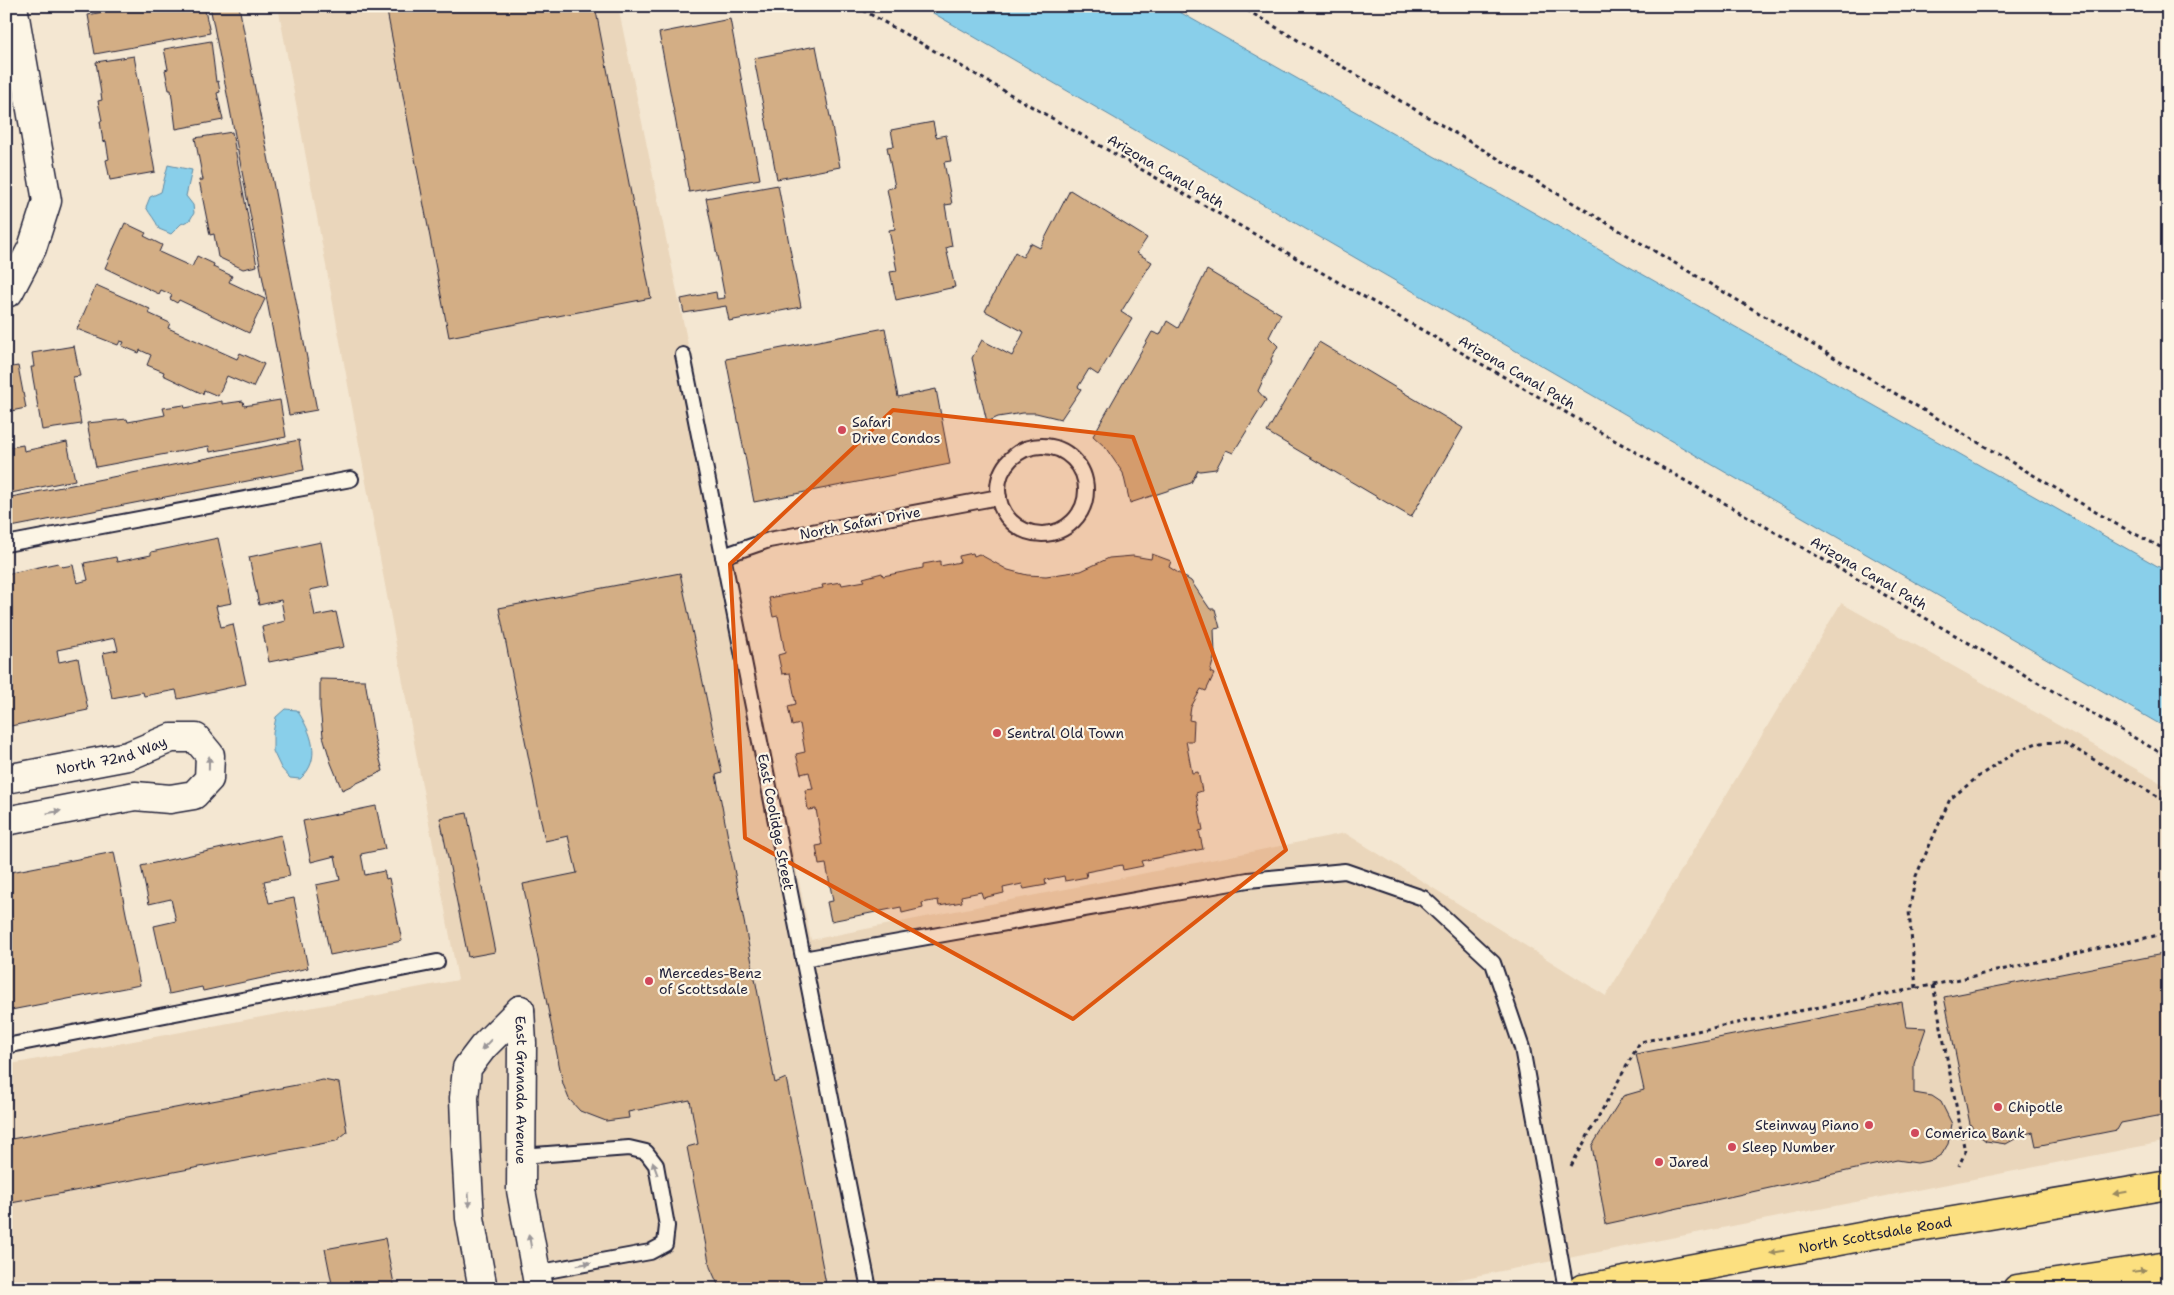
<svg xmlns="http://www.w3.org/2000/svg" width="2174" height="1295" font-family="'Shantell Sans',sans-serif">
  <rect width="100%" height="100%" fill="#f4e7d2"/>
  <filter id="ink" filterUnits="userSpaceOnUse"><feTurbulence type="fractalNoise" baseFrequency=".02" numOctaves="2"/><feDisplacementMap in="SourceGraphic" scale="10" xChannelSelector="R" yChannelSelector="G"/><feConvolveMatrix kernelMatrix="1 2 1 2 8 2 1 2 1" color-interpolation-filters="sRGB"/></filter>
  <g filter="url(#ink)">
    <path fill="#ead6bb" d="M278,6H618L811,940L1345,833L1606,996L1841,603L2168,787V1141L1409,1289H6V1065L458,980Z"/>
    <g fill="#89cfea" stroke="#608aa4">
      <path d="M921,6H1169L2168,572V729Z"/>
      <path d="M168,165L192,170L186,196L193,205L194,213L190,220L181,224L171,234L159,229C156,220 150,215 146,207L150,197L161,192Z"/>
      <path d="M285,709L297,710C311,732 323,759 300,779L290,778L281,768L273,751V733L276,717Z"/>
    </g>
    <g fill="#d3ae85" stroke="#22223b">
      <path d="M106,6H125V8L130,6H204L210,33L95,54L88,15L107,11Z"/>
      <path d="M210,6H239L317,410L289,415Z"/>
      <path d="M386,6H595L651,298L449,337Z"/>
      <path d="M730,19L760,179L689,192L659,33Z"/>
      <path d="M211,41L216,82L218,81L220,92L217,93L223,120L176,129L171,90H169L165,70L168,69L164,49Z"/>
      <path d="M816,46L840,167L777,179L754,58Z"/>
      <path d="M134,56L155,172L110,180L106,160L109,159L106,141L103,142L100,121H102L98,101L102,100L96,62Z"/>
      <path d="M933,122L936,137L946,135L951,161L944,162L952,204L945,205L952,246L946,248L955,287L896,300L890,272L897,271L889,230L895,229L887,189L895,187L887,147L894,146L891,130Z"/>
      <path d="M232,132L257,266L243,269L218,257L214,234L210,235L199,180H203L195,138Z"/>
      <path d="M778,185L801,307L729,321L726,306L684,313L681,299L716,292L717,299L725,298L706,198Z"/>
      <path d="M1070,190L1147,238L1137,253L1152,262L1121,312L1132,319L1098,375L1089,369L1078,387L1081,389L1061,419L1036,413H1023L998,417L987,422L972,358L982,340L1012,356L1024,332L985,311L1015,252L1023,257L1030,243L1040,248Z"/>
      <path d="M125,223L146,233L144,236L162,245L159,252L192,267L197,256L214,264L213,267L232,276L229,282L265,299L249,333L179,300L177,303L170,299L172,295L161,290L159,294L105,268Z"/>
      <path d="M1207,270L1281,314L1269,337L1278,346L1271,359L1272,361L1258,391L1266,400L1233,453L1226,450L1216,469L1200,471L1198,470L1191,483L1130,503L1123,473L1105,447L1093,436L1152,332L1160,335L1167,321L1178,328Z"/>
      <path d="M96,285L150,309L148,313L170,323L168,328L237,359L240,353L264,364L253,387L227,376L218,396L204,390L203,394L163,375L164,372L147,365L151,355L140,350L139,353L122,346L124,342L120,341L118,345L77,329Z"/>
      <path d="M885,328L898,397L936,389L950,464L754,502L726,359Z"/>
      <path d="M1319,342L1463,428L1411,517L1267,432Z"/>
      <path d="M74,346L80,376L73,377L81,424L42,430L31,367H34L32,353Z"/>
      <path d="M18,366L26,408L6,412V368Z"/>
      <path d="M280,400L286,437L210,452L209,446L96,467L87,423L127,419L128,422L165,415L163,408L184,405L185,408L222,401V404L243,401L244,406Z"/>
      <path d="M299,440L304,470L6,528V498Z"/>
      <path d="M67,442L75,480L6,494V448L23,445L24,451Z"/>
      <path d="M218,538L232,603L216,606L221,627L233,624L246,684L178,699L176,690L144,696L143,692L112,698L103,653L118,650L115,638L57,650L59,662L78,658L88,710L6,727V574L58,563L62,567L73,565L77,583L88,580L84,563L116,557L117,562L151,555V552Z"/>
      <path d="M321,542L329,586L310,590L315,616L336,612L344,647L269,662L262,627L285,621L281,600L259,605L249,557Z"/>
      <path d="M973,553L974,556L979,554L1008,570L1027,575L1046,576L1081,571L1109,558L1133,556L1151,559L1152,554L1171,561L1169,567L1191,581L1210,609H1215L1220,628L1214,629L1215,655L1210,672L1214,674L1206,691L1201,689L1191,707L1189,720L1194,721L1193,741H1186L1192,773L1198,772L1202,791L1196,793L1203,830L1199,831L1203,849L1141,861L1143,866L1123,870L1122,865L1086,872L1087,877L1065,881L1064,876L1045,880L1046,885L1024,889L1022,884L1003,888L1004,893L983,898L981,892L961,896L962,902L939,906L938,900L922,903L923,908L902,913L901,907L831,921L827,902L833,901L826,864L819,865L816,846L822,845L816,809L808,810L805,790L813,789L809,772L801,774L796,754L805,752L800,724L792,726L788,706L796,704L790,673L782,674L778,655L785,653L778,616L773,617L769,598L823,588L822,585L841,582L842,585L865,581L863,578L882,573L883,576L923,568V564L940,561V566L960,562L959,556Z"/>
      <path d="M680,573L722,773L716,775L775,1083L786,1078L827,1289H720L710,1267L687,1147L698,1144L690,1100L628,1112L629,1118L606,1121L580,1111L569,1099L563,1084L523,884L577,873L568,836L545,841L499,608Z"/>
      <path d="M320,679L365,680L375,741L383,771L342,790L331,763L323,736L320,707Z"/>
      <path d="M376,806L385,849L361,854L365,875L384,871L386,879L389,878L402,941L330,955L316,885L340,880L335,856L311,862L303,821Z"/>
      <path d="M467,813L495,952L468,957L440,818Z"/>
      <path d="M281,835L290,876L264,881L269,903L294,898L308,968L203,991L202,987L169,994L154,926L176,921L171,899L149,904L141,866Z"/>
      <path d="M114,852L140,985L6,1011V936L10,935L6,914V873Z"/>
      <path d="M2168,953V1114L2121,1123L2117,1130L2036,1146L2033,1132L2022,1135L2006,1144L1986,1141L1977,1134L1970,1124L1944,997Z"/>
      <path d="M1902,1002L1906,1027L1926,1028L1914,1063V1093L1932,1096L1941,1102L1952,1124L1948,1144L1942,1154L1933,1160L1917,1163L1897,1160L1606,1224L1592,1146L1623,1096L1644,1090L1636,1054Z"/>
      <path d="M323,1080L339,1083L347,1132L336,1141L6,1204V1140Z"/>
      <path d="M385,1238L395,1289H333L325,1249Z"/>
    </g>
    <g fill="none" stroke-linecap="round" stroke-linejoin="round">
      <g stroke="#22223b" stroke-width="18">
        <g id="service">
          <path d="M683,355L869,1289"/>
          <circle cx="1042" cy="490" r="44"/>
          <path d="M6,544L351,479"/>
          <path d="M723,556L769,540L999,497"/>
          <path d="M803,959L1248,880L1345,871L1423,898L1493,963L1522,1048L1566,1289"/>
          <path d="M6,1046L437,962"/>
          <path d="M521,1156L629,1148L646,1152L656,1165L667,1226L665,1244L650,1252L536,1273"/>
        </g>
      </g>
      <g stroke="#22223b" stroke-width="31">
        <g id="minor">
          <path d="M6,292H9L32,248L47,201L13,6"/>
          <path id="s1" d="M6,779L128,756L171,738H196L210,755L209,779L194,795L170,799L135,796L6,821"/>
          <path id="s2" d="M520,1010L522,1043L521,1190L539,1289"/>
          <path d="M483,1289L470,1218L466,1149L464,1098L467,1068L483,1047L520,1010"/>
        </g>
      </g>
      <g stroke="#22223b" stroke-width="31">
        <g id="primary">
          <path id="s3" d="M1582,1289L1876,1234L2168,1185"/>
          <path d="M2017,1289L2168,1266"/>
        </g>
      </g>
      <g stroke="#22223b" stroke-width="3" stroke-dasharray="4 4" stroke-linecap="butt">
        <path d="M856,6L2168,757"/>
        <path d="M1240,6L2116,524L2168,551"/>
        <path d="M1933,985L1965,1152L1959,1166"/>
        <path d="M1916,988L1909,911L1916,876L1950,799L1979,776L2017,751L2037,743L2063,742L2168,802"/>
        <path d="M1571,1166L1640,1042L1933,985L2168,933"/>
      </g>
      <use href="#service" stroke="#fcf5e5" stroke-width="14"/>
      <use href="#minor" stroke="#fcf5e5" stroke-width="28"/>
      <use href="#primary" stroke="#fce080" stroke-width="28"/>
    </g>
    <defs><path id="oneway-solid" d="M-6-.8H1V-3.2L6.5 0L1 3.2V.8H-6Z" transform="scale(1.25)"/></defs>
    <g fill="#9a9698">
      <use href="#oneway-solid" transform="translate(209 763) rotate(-89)"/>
      <use href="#oneway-solid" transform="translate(54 812) rotate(-11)"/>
      <use href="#oneway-solid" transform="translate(486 1045) rotate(133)"/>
      <use href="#oneway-solid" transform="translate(655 1168) rotate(-110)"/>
      <use href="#oneway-solid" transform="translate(469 1200) rotate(86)"/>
      <use href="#oneway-solid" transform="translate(530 1241) rotate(-100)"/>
      <use href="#oneway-solid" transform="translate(584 1264) rotate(-10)"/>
    </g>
    <g fill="#9a8a61">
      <use href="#oneway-solid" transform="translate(2120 1193) rotate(171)"/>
      <use href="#oneway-solid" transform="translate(1777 1252) rotate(170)"/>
      <use href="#oneway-solid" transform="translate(2139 1271) rotate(-8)"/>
    </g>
  </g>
  <path fill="#de560e" fill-opacity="0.2" stroke="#de560e" stroke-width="4" stroke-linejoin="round" d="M893,410L1133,437L1286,850L1073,1019L745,838L730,564Z"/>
  <g fill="#d1495b" stroke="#fcf5e5" stroke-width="2">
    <circle cx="842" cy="430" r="5"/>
    <circle cx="997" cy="733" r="5"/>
    <circle cx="649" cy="981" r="5"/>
    <circle cx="1998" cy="1107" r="5"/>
    <circle cx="1869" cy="1125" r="5"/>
    <circle cx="1915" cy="1133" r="5"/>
    <circle cx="1732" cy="1147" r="5"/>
    <circle cx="1659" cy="1162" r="5"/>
  </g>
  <g text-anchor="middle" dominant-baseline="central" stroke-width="4.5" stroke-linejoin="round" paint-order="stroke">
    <g font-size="14" fill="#22223b" stroke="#fcf5e5">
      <text transform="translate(1166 171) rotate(30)">Arizona Canal Path</text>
      <text transform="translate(1517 372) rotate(30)">Arizona Canal Path</text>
      <text transform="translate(860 523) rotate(-11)">North Safari Drive</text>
      <text transform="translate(1869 573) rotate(30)">Arizona Canal Path</text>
      <text stroke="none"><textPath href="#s1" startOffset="108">North 72nd Way</textPath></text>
      <text transform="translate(776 822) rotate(79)">East Coolidge Street</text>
      <text stroke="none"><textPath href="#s2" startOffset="80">East Granada Avenue</textPath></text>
      <text stroke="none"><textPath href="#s3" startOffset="298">North Scottsdale Road</textPath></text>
    </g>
    <g font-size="14" fill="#22223b" stroke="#fcf5e5" text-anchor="start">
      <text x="852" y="422">Safari<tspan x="852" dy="16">Drive Condos</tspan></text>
      <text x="1007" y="733">Sentral Old Town</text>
      <text x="659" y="973">Mercedes-Benz<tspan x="659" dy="16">of Scottsdale</tspan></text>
      <text x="2008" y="1107">Chipotle</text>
      <text x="1859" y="1125" text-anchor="end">Steinway Piano</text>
      <text x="1925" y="1133">Comerica Bank</text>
      <text x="1742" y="1147">Sleep Number</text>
      <text x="1669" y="1162">Jared</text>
    </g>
  </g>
  <rect width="2174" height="1295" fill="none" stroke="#fcf5e5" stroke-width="25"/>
  <rect x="12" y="12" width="2149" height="1270" fill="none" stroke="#22223b" stroke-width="2" filter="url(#ink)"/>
</svg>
